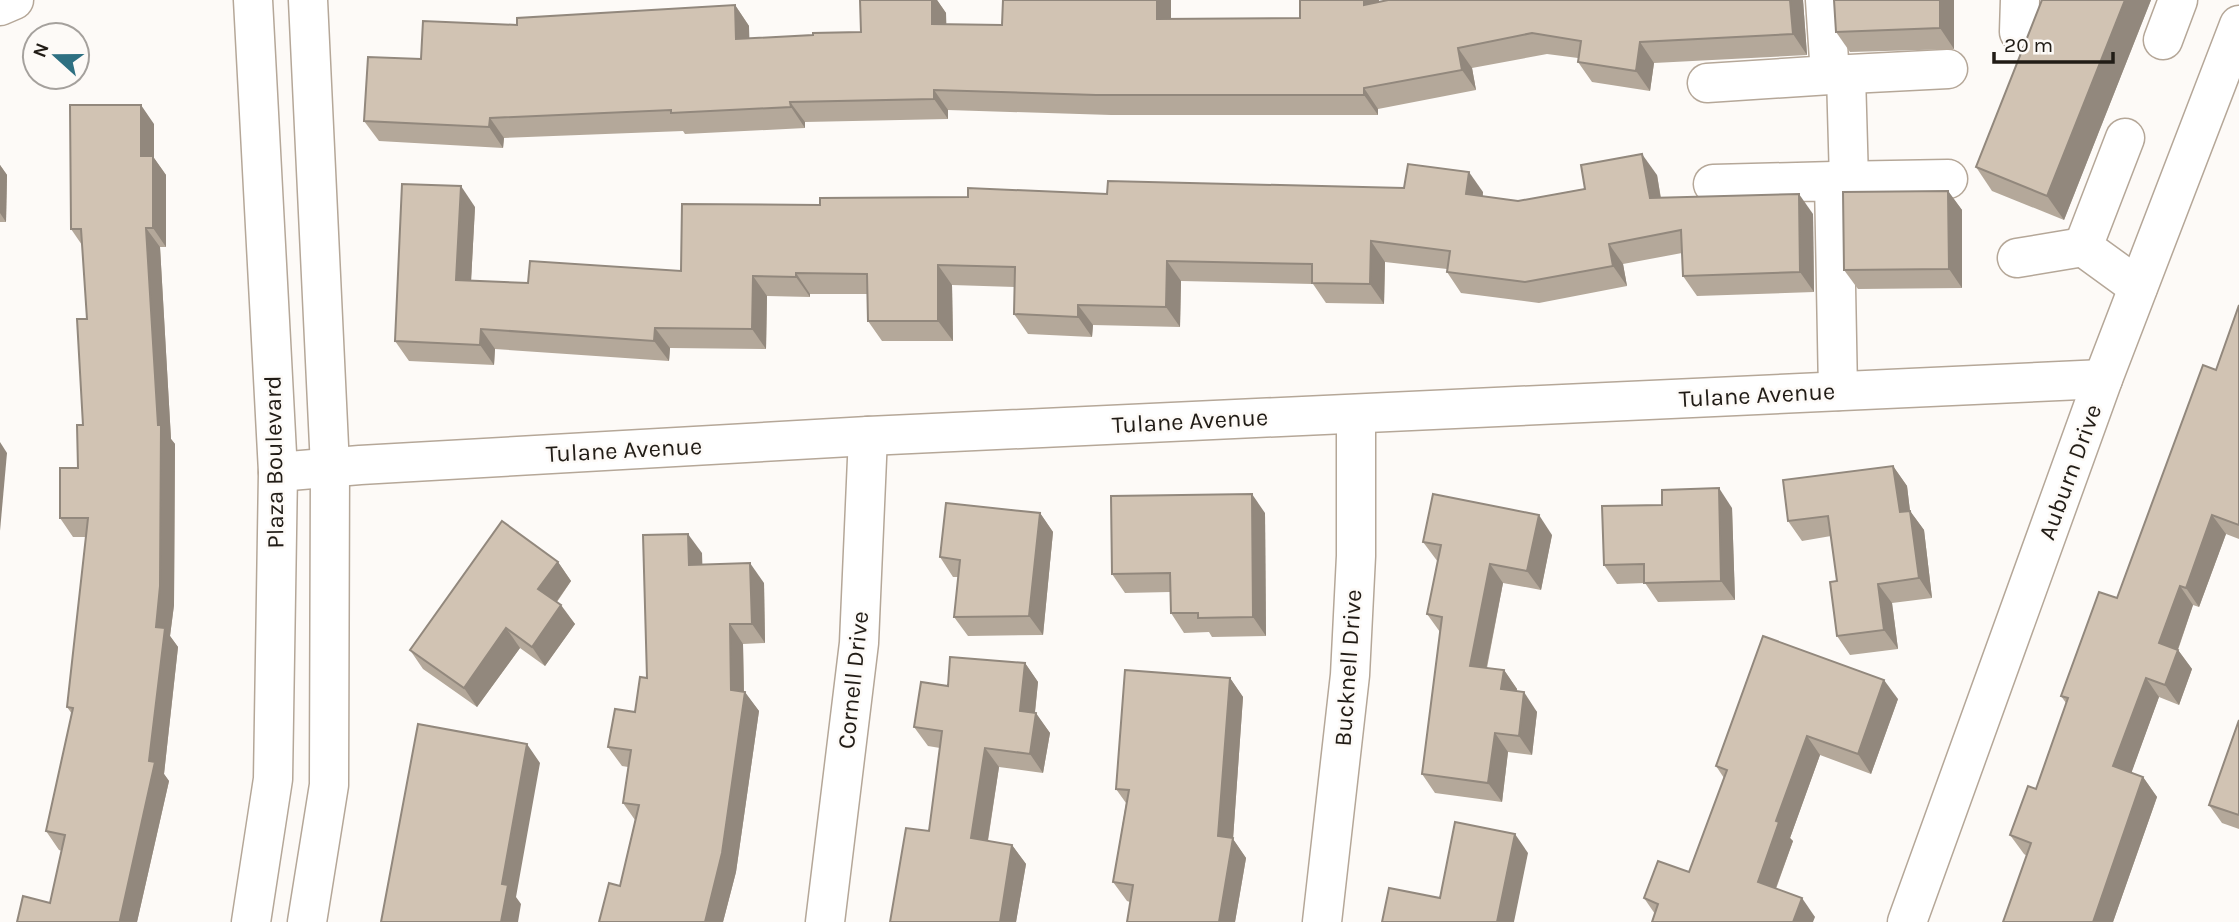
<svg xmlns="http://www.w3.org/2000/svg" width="2239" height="922" font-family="Karla,sans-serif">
  <rect width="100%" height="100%" fill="#fdfaf7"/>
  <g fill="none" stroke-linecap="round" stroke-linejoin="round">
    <g stroke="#b5a798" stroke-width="41">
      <g id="minor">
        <path d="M0,6L14,0"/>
        <path d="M2019,32L2020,0"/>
        <path d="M2163,40L2178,0"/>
        <path d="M1830,75L1948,69"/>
        <path d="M1846,75L1849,181"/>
        <path d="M1707,83L1830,75L1825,0"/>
        <path d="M2125,138L2083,247L2138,287"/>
        <path d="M1834,181L1948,179"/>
        <path d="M1713,184L1834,181L1838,391"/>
        <path d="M2017,258L2083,247"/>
        <path d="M278,472L360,465L868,436L2103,379"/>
        <path d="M251,922L273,779L278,472L253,0"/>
        <path d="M307,922L329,785L330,467L308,0"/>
        <path d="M825,922L859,643L868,436"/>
        <path d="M1322,922L1350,675L1356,556V414"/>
        <path d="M1907,922L2103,379L2239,25"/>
      </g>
    </g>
    <use href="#minor" stroke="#fff" stroke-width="38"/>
  </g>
  <g fill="#b4a89a">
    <path d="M860,0H937L946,13V24L1002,25L1003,0H1171V19L1300,18L1379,0V2L1388,0H1803L1807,55L1654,63L1650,91L1592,82L1578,62V58L1547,54L1472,68L1476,90L1378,109V115H1111L948,110V119L805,122V128L685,134L683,131L504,138L503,148L379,141L364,121L421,59L517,25L735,5L749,26V39L861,32Z"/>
    <path d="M1834,0H1954V49L1850,52L1836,32Z"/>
    <path d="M2042,0H2151L2064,220L1992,191L1976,167Z"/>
    <path d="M154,124V158L166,175V247H160L171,439L175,444L174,605L170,636L178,647L164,774L169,781L137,922H17L50,903L62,851L59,850L46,831L72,714L67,707L86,537H73L60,518L78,468L83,425L87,319L82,245L71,229Z"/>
    <path d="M0,165L7,175L6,222H0Z"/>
    <path d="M1657,175L1661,198L1813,214L1814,292L1697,296L1683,276L1682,253L1623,264L1627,286L1539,303L1461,293L1447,272V269L1385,262L1384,304L1326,303L1313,284L1181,281L1180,327L1093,325L1092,337L1028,334L1014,314L1015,287L952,285L953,341H882L868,321V294H810V297L767,296L766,349L670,348L669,361L495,349L494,365L409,361L395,341L475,207L471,281L528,283L681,271L820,205L968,197L1107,194L1483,192V196L1518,201Z"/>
    <path d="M1948,191L1962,210V288L1858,289L1844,270Z"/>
    <path d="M2239,305V539L2226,534L2199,607L2193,605L2178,650L2192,669L2179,705L2159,697L2131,773L2143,777L2157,797L2113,922H2003L2027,856L2024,854L2010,835L2036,789L2066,703L2061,696L2117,598L2216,370Z"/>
    <path d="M1893,466L1907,486L1910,511L1924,530L1932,598L1892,603L1898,649L1850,655L1837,636V581L1831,536L1802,541L1788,521Z"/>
    <path d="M1732,508L1735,600L1658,602L1645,583L1617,584L1604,565Z"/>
    <path d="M1040,513L1053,532L1043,635L968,636L954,617L958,577H953L940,557Z"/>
    <path d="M1265,513L1266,636L1212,637L1209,632L1184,633L1171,613L1170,592L1125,593L1112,574Z"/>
    <path d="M1552,535L1541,590L1503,583L1487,668L1504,670L1517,689V691L1537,712L1532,755L1508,752L1502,802L1435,793L1422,774L1440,632L1427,614L1438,562L1423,542Z"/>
    <path d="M702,553V565L764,583L765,643L743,644L744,692L759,711L736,872L723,922H599L620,886L635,820L623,803L628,767L622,766L608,747L635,712L647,678Z"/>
    <path d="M558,562L571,581L557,602L575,624L545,666L520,648L477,707L423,669L410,650Z"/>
    <path d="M1025,663L1038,682L1035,713L1050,733L1043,773L999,767L988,841L1012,845L1026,864L1016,922H890L929,831L940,748L928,746L914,727L948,686Z"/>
    <path d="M1230,678L1243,697L1233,839L1246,858L1235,922H1127L1130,902L1127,901L1113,882L1126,803L1116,789Z"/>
    <path d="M1898,699L1871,774L1820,755L1790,838L1793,841L1776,889L1815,917L1655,914L1644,898L1689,872L1724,778L1716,766Z"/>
    <path d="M2239,720V829L2222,823L2209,805Z"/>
  </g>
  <g fill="#92887d">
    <path d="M932,0H937L946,13L947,44L932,24Z"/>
    <path d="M1157,0H1171V39L1157,19Z"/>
    <path d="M1364,0H1379V25L1364,5Z"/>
    <path d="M1790,0H1803L1807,55L1793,34Z"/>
    <path d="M1940,0H1954V49L1940,28Z"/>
    <path d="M2125,0H2151L2064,220L2047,196Z"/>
    <path d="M735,5L749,26L750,60L736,39Z"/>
    <path d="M1640,42L1654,63L1650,91L1636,71Z"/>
    <path d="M1458,48L1472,68L1476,90L1462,70Z"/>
    <path d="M1364,88L1378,109V115L1364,95Z"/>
    <path d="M934,90L948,110V119L934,99Z"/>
    <path d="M790,102L805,122V128L791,107Z"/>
    <path d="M141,105L154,124V158L166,175V247L153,228L141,156Z"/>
    <path d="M490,118L504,138L503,148L489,127Z"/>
    <path d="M1642,154L1657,175L1664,219L1650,198Z"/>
    <path d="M0,165L7,175L6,222L0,213Z"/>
    <path d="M1469,172L1483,192L1480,215L1466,194Z"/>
    <path d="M461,186L475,207L470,301L456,280Z"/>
    <path d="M1948,191L1962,210V288L1949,269Z"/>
    <path d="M1799,194L1813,214L1814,292L1800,272Z"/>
    <path d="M146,228L160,247L171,439L175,444L174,605L170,636L178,647L164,774L169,781L137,922H121L120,920L149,761L156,627L158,425Z"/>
    <path d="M1371,241L1385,262L1384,304L1370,284Z"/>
    <path d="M1609,244L1623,264L1627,286L1613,266Z"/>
    <path d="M1167,261L1181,281L1180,327L1166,307Z"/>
    <path d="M938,265L952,285L953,341L938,321Z"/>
    <path d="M796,273L810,294V297L796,277Z"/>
    <path d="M753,276L767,296L766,349L752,329Z"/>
    <path d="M1078,305L1093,325L1092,337L1078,317Z"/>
    <path d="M655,328L670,348L669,361L654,341Z"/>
    <path d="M481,329L495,349L494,365L480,345Z"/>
    <path d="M0,442L7,453L0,531Z"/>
    <path d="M1893,466L1907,486L1910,511L1924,530L1932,598L1919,578L1900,512Z"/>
    <path d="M1719,488L1732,508L1735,600L1721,581Z"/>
    <path d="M1252,494L1265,513L1266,636L1253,617Z"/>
    <path d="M1040,513L1053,532L1043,635L1029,616Z"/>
    <path d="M1539,515L1552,535L1541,590L1527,571Z"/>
    <path d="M2212,515L2226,534L2199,607L2186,588Z"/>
    <path d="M688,534L702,553L703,585L689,565Z"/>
    <path d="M558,562L571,581L552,608L538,589Z"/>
    <path d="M750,563L764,583L765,643L752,624Z"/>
    <path d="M1490,564L1503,583L1483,685L1470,666Z"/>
    <path d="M1878,584L1892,603L1898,649L1884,630Z"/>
    <path d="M2180,586L2193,605L2173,663L2159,643Z"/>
    <path d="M561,605L575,624L545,666L532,647Z"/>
    <path d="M730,624L743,644L744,699L745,692L759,711L736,872L723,922H705L731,690Z"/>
    <path d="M506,628L520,648L477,707L464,688Z"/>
    <path d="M2178,650L2192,669L2179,705L2165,685Z"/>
    <path d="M1025,663L1038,682L1033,730L1036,713L1050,733L1043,773L1030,754L1020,711Z"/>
    <path d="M1504,670L1517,689L1514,709L1501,689Z"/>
    <path d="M1230,678L1243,697L1233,839L1246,858L1235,922H1219L1218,836Z"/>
    <path d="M2146,678L2159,697L2127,785L2113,766Z"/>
    <path d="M1884,680L1898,699L1871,774L1858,754Z"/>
    <path d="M1524,692L1537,712L1532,755L1519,736Z"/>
    <path d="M1495,733L1508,752L1502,802L1488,783Z"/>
    <path d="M1807,736L1820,755L1790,838L1793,841L1771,901L1758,882L1776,821Z"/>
    <path d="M527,744L540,763L516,897L521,904L518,922H501L502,884Z"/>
    <path d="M985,748L999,767L985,858L971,838Z"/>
    <path d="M2143,777L2157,797L2113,922H2093Z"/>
    <path d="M1515,834L1528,853L1514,922H1497Z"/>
    <path d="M1012,845L1026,864L1016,922H1000Z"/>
    <path d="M1802,898L1815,917L1813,922H1793Z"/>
  </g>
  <g fill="#d1c3b3" stroke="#92887d" stroke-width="2">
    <path d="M860,0H932V24L1002,25L1003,0H1157V19L1300,18V0H1364V5L1388,0H1790L1793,34L1640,42L1636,71L1578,62L1581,41L1532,33L1458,48L1462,70L1364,88V95H1096L934,90V99L790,102L791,107L671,113V110L490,118L489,127L364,121L368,57L421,59L423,21L517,25V18L735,5L736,39L813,35V33L861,32Z"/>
    <path d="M1834,0H1940V28L1836,32Z"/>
    <path d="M2042,0H2125L2047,196L1976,167Z"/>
    <path d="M70,105H141V156H153V228H146L158,425H161L160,586L156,627L165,628L149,761L155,762L120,920L124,921V922H17L23,896L50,903L65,835L46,831L73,708L67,707L88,518H60V468H78L77,425H83L77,319H87L81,229H71Z"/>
    <path d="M1642,154L1650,198L1799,194L1800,272L1683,276L1681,230L1609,244L1613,266L1525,282L1447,272L1450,251L1371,241L1370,284L1312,283V264L1167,261L1166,307L1078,305V317L1014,314L1015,267L938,265V321H868L867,274L796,273V277L753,276L752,329L655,328L654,341L481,329L480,345L395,341L402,184L461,186L456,280L528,283L530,261L681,271L682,204L820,205V198L968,197V188L1107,194L1108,181L1404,188L1408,164L1469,172L1466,194L1518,201L1585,189L1581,165Z"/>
    <path d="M1948,191L1949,269L1844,270L1843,192Z"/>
    <path d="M2239,305V525L2212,515L2186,588L2180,586L2159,643L2178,650L2165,685L2146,678L2113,766L2143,777L2093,922H2003L2031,843L2010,835L2028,786L2036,789L2068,698L2061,696L2099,592L2117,598L2203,365L2216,370Z"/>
    <path d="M1893,466L1900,512L1910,511L1919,578L1878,584L1884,630L1837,636L1830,582L1837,581L1828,516L1788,521L1783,480Z"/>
    <path d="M1719,488L1721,581L1644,583V564L1604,565L1602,506L1662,505V490Z"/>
    <path d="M1252,494L1253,617L1198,618V613H1171L1170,573L1112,574L1111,496Z"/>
    <path d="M1433,494L1539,515L1527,571L1490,564L1470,666L1504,670L1501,689L1524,692L1519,736L1495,733L1488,783L1422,774L1442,617L1427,614L1441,545L1423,542Z"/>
    <path d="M946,503L1040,513L1029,616L954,617L960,560L940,557Z"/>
    <path d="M502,521L558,562L538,589L561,605L532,647L506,628L464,688L410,650Z"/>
    <path d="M688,534L689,565L750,563L752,624H730L731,690L745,692L722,853L705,922H599L609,883L620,886L639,805L623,803L631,750L608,747L615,709L635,712L640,677L647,678L643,535Z"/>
    <path d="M1763,636L1884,680L1858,754L1807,736L1776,821L1779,822L1758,882L1802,898L1793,922H1652L1658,904L1644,898L1658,861L1689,872L1727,770L1716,766Z"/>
    <path d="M950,657L1025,663L1020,711L1036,713L1030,754L985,748L971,838L1012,845L1000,922H890L906,828L929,831L942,731L914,727L921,682L948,686Z"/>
    <path d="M1125,670L1230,678L1218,836L1233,838L1219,922H1127L1133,885L1113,882L1129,790L1116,789Z"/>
    <path d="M2239,720V815L2209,805Z"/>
    <path d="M418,724L527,744L502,884L508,885L501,922H381Z"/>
    <path d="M1455,822L1515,834L1497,922H1382L1389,888L1440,898Z"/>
  </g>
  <g text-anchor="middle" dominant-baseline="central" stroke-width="5" stroke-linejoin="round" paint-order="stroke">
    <g font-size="24" fill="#211c16" stroke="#fdfaf7">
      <text transform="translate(1757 395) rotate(-3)">Tulane Avenue</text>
      <text transform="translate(1190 421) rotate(-3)">Tulane Avenue</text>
      <text transform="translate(624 450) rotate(-3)">Tulane Avenue</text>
      <text transform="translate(274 462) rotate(-91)">Plaza Boulevard</text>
      <text transform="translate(2070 472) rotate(-70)">Auburn Drive</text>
      <text transform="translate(1348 668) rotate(-86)">Bucknell Drive</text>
      <text transform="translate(853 680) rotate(-84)">Cornell Drive</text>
    </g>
  </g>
  <g transform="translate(56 56) rotate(291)"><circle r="33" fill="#fdfaf7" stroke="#a5a19d" stroke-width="2"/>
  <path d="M0-5L12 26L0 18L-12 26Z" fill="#2e7082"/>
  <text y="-10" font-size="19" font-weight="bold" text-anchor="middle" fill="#211c16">N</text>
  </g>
  <path d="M1994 52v10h119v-10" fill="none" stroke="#211c16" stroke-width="3.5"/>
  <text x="2004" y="52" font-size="21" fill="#211c16" stroke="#fdfaf7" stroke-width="5" paint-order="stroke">20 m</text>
</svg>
